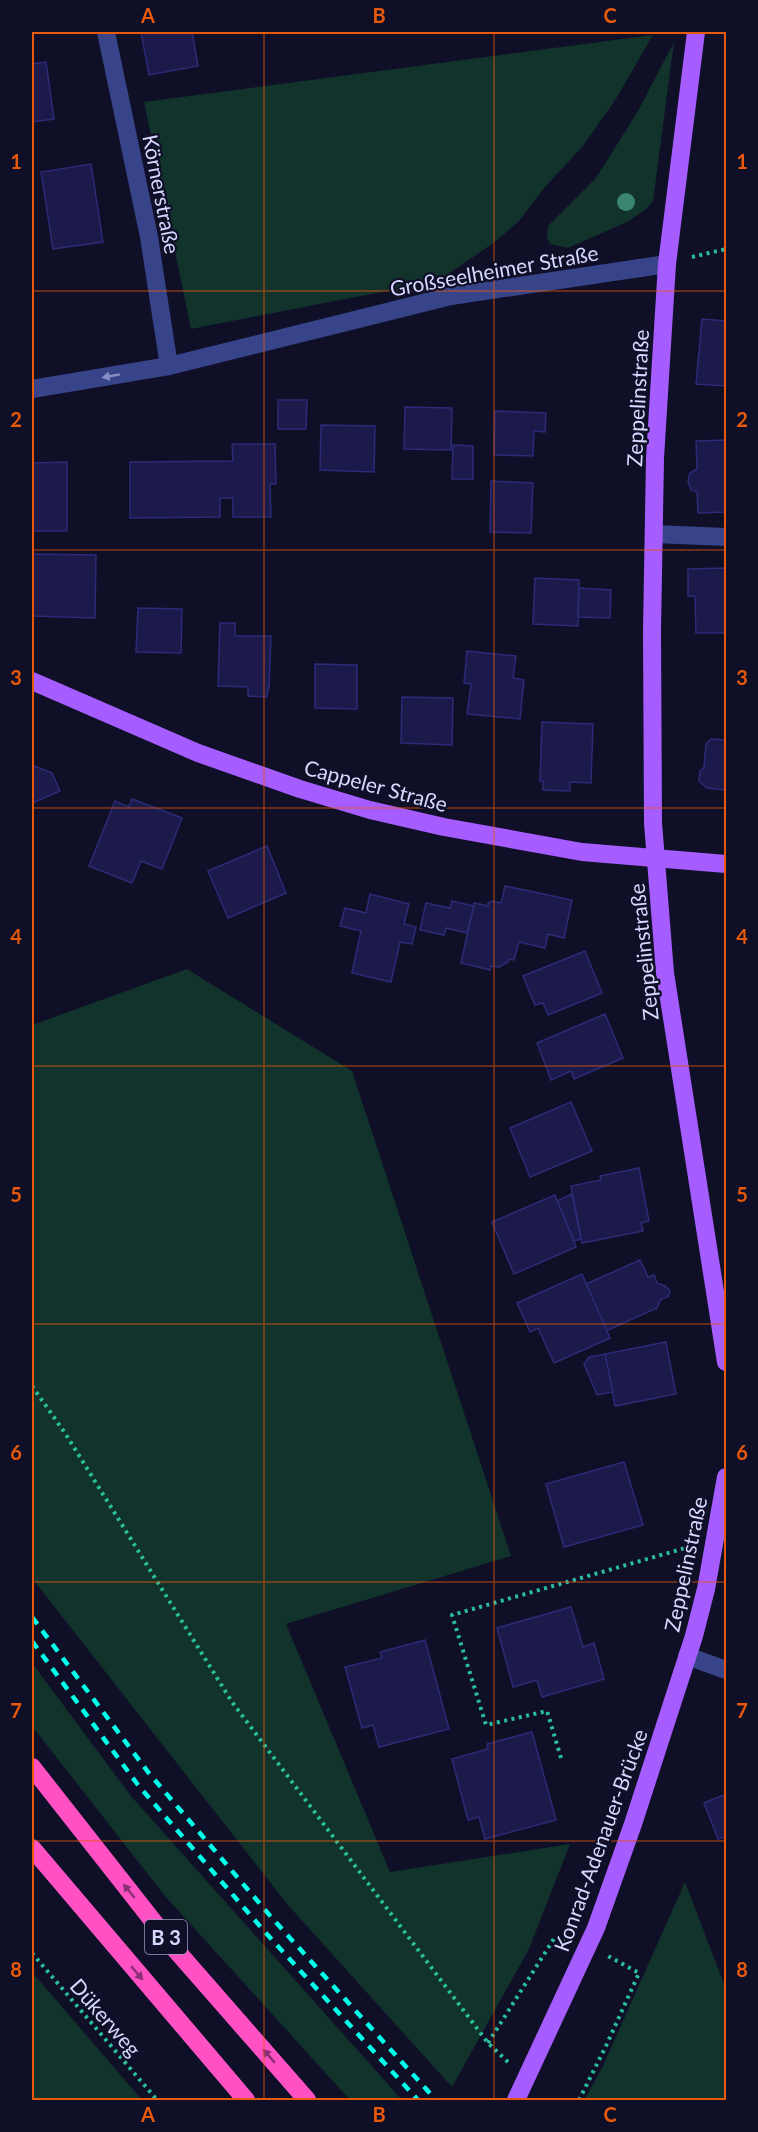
<svg xmlns="http://www.w3.org/2000/svg" width="758" height="2132" font-family="Lato,sans-serif">
  <rect width="100%" height="100%" fill="#0f0f28"/>
  <g fill="#11332b">
    <path d="M653,35L614,102L582,147L545,187L519,221L492,244L438,281L191,329L144,102Z"/>
    <path d="M674,42L653,201L645,210L627,222L568,248L550,244L547,237L548,226L596,178L638,111Z"/>
    <path d="M187,969L352,1071L511,1556L286,1624L390,1872L570,1844L529,1949L452,2087L287,1904L32,1578V1025Z"/>
    <path d="M32,1663L131,1796L402,2100H350L165,1896L32,1726Z"/>
    <path d="M685,1882L726,1989V2100H584L602,2068Z"/>
    <path d="M32,1972L142,2100H32Z"/>
  </g>
  <g fill="#1b1a4a" stroke="#2c2b77" stroke-width="1.5">
    <path d="M141,32H192L198,66L149,75Z"/>
    <path d="M46,62L54,119L32,122V64Z"/>
    <path d="M91,164L103,242L53,249L41,172Z"/>
    <path d="M702,319L726,321V386L696,384Z"/>
    <path d="M278,400H307L306,429H278Z"/>
    <path d="M405,407L452,408L451,450L404,449Z"/>
    <path d="M495,411L546,413L545,432L534,431L533,456L494,455Z"/>
    <path d="M321,425L375,426L374,472L320,470Z"/>
    <path d="M726,440V512L698,513L697,492L691,490L688,481L690,473L697,469L696,441Z"/>
    <path d="M232,444H275L276,484H270L271,517H233V498H220V517L130,518V462L233,461Z"/>
    <path d="M453,445L473,446V479H452Z"/>
    <path d="M67,462V531H32V463Z"/>
    <path d="M491,481L533,483L531,533L490,532Z"/>
    <path d="M32,554L96,555L95,618L32,616Z"/>
    <path d="M726,568V633H696L695,596H688V569Z"/>
    <path d="M535,578L579,580L578,626L533,624Z"/>
    <path d="M579,588L611,590L610,618L578,617Z"/>
    <path d="M138,608L182,609L181,653L136,652Z"/>
    <path d="M220,623H235V636H271L269,688L268,687L267,697L248,696V687L218,686Z"/>
    <path d="M467,651L516,656L513,678L524,680L520,719L467,714L471,684L464,683Z"/>
    <path d="M315,664L357,665V709L315,708Z"/>
    <path d="M402,697L453,698L452,745L401,743Z"/>
    <path d="M542,722L593,724L591,783L570,782V791L543,790V781H540Z"/>
    <path d="M726,734V790L707,788L699,781L700,771L704,768L706,744L711,739L726,740Z"/>
    <path d="M32,765L52,773L60,791L32,803Z"/>
    <path d="M132,799L182,818L162,869L141,861L132,883L89,866L115,801L129,807Z"/>
    <path d="M267,846L286,893L228,918L208,871Z"/>
    <path d="M505,886L572,900L564,938L548,934L545,948L519,942L514,960L509,959L508,962L499,967L491,966L490,970L461,963L474,903L488,906V903L492,901L501,903Z"/>
    <path d="M370,894L409,904L404,924L416,927L412,944L400,942L391,982L352,973L361,931L340,926L345,908L366,913Z"/>
    <path d="M452,901L474,906L467,933L446,928L444,935L420,930L426,903L450,908Z"/>
    <path d="M585,951L602,993L548,1015L543,1003L535,1005L523,976Z"/>
    <path d="M605,1014L623,1058L574,1079L571,1071L551,1080L537,1043Z"/>
    <path d="M571,1102L592,1151L530,1177L510,1128Z"/>
    <path d="M639,1168L649,1221L641,1223L643,1231L582,1243L571,1186L601,1180L600,1176Z"/>
    <path d="M572,1194L581,1239L574,1241L557,1201Z"/>
    <path d="M555,1195L576,1247L514,1274L492,1222Z"/>
    <path d="M640,1260L648,1277L654,1275L657,1283L665,1286L670,1291L668,1297L661,1299L657,1308L606,1331L586,1284Z"/>
    <path d="M582,1274L610,1338L554,1363L538,1328L530,1332L517,1303Z"/>
    <path d="M666,1342L676,1394L615,1406L605,1354Z"/>
    <path d="M605,1354L613,1392L597,1395L584,1364L589,1357Z"/>
    <path d="M624,1462L643,1525L564,1547L546,1484Z"/>
    <path d="M571,1607L583,1647L594,1643L604,1679L542,1697L537,1680L513,1687L497,1628Z"/>
    <path d="M425,1640L449,1729L379,1747L373,1725L362,1728L345,1667L382,1658L380,1652Z"/>
    <path d="M532,1732L556,1820L485,1839L479,1817L468,1820L452,1759L488,1749L487,1744Z"/>
    <path d="M726,1794V1836L718,1839L704,1803Z"/>
  </g>
  <g fill="none" stroke-linecap="round" stroke-linejoin="round">
    <g stroke="#2abf9b" stroke-width="4" stroke-dasharray="3 4.5" stroke-linecap="butt">
      <path d="M692,257L726,249"/>
      <path d="M32,1386L65,1433L232,1702L488,2043L508,2062"/>
      <path d="M561,1758L547,1711L486,1725L452,1615L689,1547"/>
      <path d="M32,1953L157,2100"/>
      <path d="M488,2043L555,1937L565,1940"/>
      <path d="M579,2100L606,2046L639,1973L608,1956"/>
    </g>
    <g stroke="#384489" stroke-width="18">
      <path d="M106,32L149,237L169,366"/>
      <path d="M32,389L169,366L451,296L667,264"/>
      <path d="M654,534L726,537"/>
      <path d="M687,1656L726,1670"/>
    </g>
    <g stroke="#a55dff" stroke-width="18">
      <path d="M696,32L667,264L655,458L652,631L653,823L665,973L726,1362"/>
      <path d="M32,681L198,753L300,789L370,810L444,827L582,852L726,864"/>
      <path d="M516,2100L596,1928L633,1824L694,1636L706,1589L726,1477"/>
    </g>
    <g stroke="#ff51c4" stroke-width="18">
      <path d="M32,1767L175,1949L307,2100"/>
      <path d="M32,1848L246,2100"/>
    </g>
    <g stroke="#02ffea" stroke-width="4.5" stroke-dasharray="9 8" stroke-linecap="butt">
      <path d="M32,1617L148,1772L272,1918L436,2100"/>
      <path d="M32,1641L138,1785L265,1932L418,2100"/>
    </g>
  </g>
  <circle fill="#398570" cx="626" cy="202" r="9"/>
  <defs><path id="oneway-solid" d="M-6-.8H1V-3.2L6.5 0L1 3.2V.8H-6Z" transform="scale(1.5)"/></defs>
  <use fill="#878ec4" href="#oneway-solid" transform="translate(111 376) rotate(170)"/>
  <g fill="#873076">
    <use href="#oneway-solid" transform="translate(129 1891) rotate(-129)"/>
    <use href="#oneway-solid" transform="translate(137 1973) rotate(50)"/>
    <use href="#oneway-solid" transform="translate(269 2056) rotate(-131)"/>
  </g>
  <path fill="none" stroke="#e8590c" stroke-width="1.5" stroke-opacity="0.55" d="M264,32V2100M494,32V2100M32,291H726M32,550H726M32,808H726M32,1066H726M32,1324H726M32,1582H726M32,1841H726"/>
  <g text-anchor="middle" dominant-baseline="central" stroke-width="4.5" stroke-linejoin="round" paint-order="stroke">
    <rect fill="#0f0f28" stroke="#9a9cbe" stroke-width="1.5" x="145" y="1920" width="42" height="34" rx="4.5"/>
    <g font-size="20" font-weight="bold" fill="#d6d9ff">
      <text x="166" y="1937">B 3</text>
    </g>
    <g font-size="21" fill="#d6d9ff" stroke="#0f0f28">
      <text transform="translate(162 194) rotate(79)">Körnerstraße</text>
      <text transform="translate(494 270) rotate(-10)">Großseelheimer Straße</text>
      <text transform="translate(637 398) rotate(-87)">Zeppelinstraße</text>
      <text transform="translate(376 785) rotate(15)">Cappeler Straße</text>
      <text transform="translate(643 952) rotate(-96)">Zeppelinstraße</text>
      <text transform="translate(685 1564) rotate(-78)">Zeppelinstraße</text>
      <text transform="translate(600 1840) rotate(-70)">Konrad-Adenauer-Brücke</text>
      <text transform="translate(106 2017) rotate(49)">Dükerweg</text>
    </g>
  </g>
  <rect width="758" height="2132" fill="none" stroke="#0f0f28" stroke-width="66"/>
  <rect x="33" y="33" width="692" height="2066" fill="none" stroke="#e8590c" stroke-width="2"/>
  <g font-size="20" text-anchor="middle" font-weight="bold" fill="#e8590c">
    <text x="148" y="23">A</text>
    <text x="379" y="23">B</text>
    <text x="610" y="23">C</text>
    <text x="16" y="169">1</text>
    <text x="742" y="169">1</text>
    <text x="16" y="427">2</text>
    <text x="742" y="427">2</text>
    <text x="16" y="685">3</text>
    <text x="742" y="685">3</text>
    <text x="16" y="944">4</text>
    <text x="742" y="944">4</text>
    <text x="16" y="1202">5</text>
    <text x="742" y="1202">5</text>
    <text x="16" y="1460">6</text>
    <text x="742" y="1460">6</text>
    <text x="16" y="1718">7</text>
    <text x="742" y="1718">7</text>
    <text x="16" y="1977">8</text>
    <text x="742" y="1977">8</text>
    <text x="148" y="2122">A</text>
    <text x="379" y="2122">B</text>
    <text x="610" y="2122">C</text>
  </g>
</svg>
